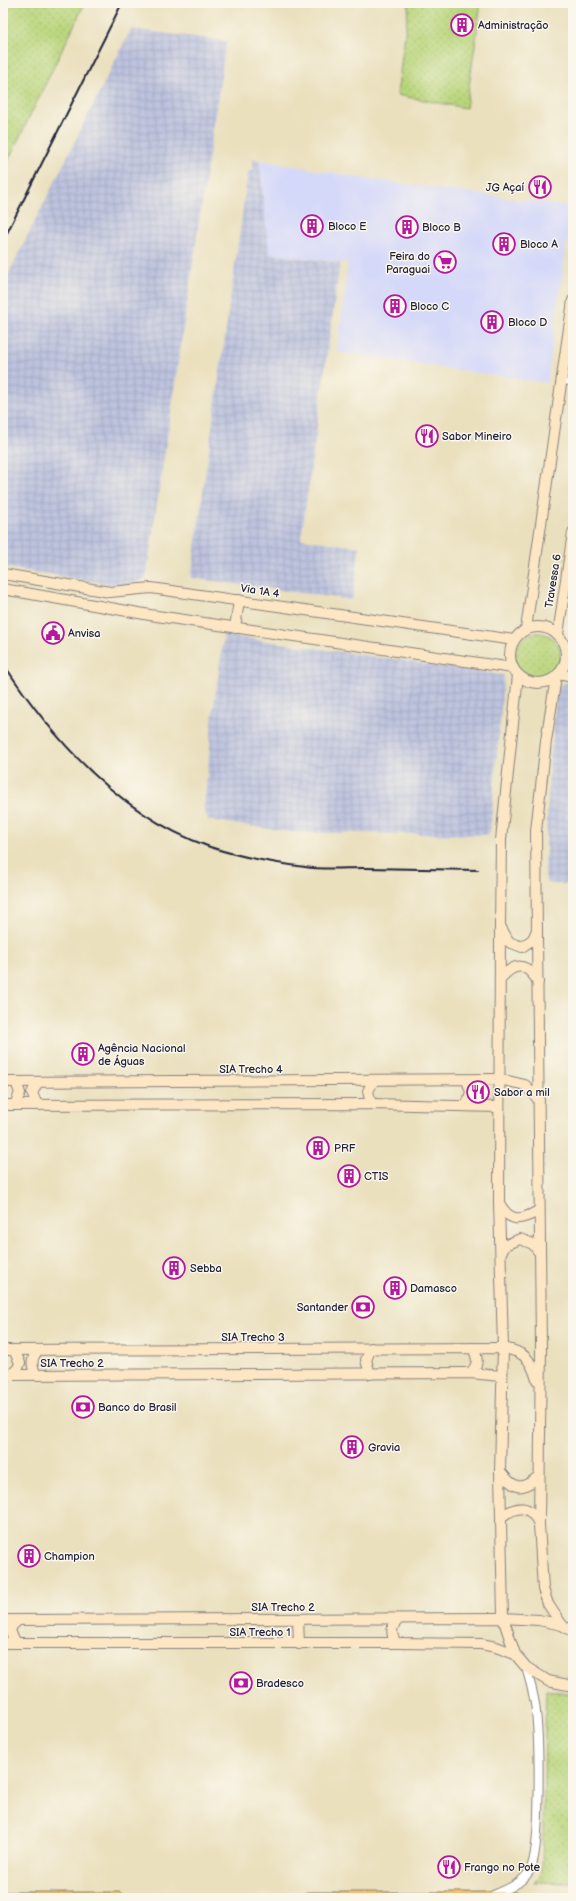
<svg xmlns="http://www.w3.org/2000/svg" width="576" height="1901" font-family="'Balsamiq Sans',sans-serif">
  <defs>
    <pattern id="industrial-grid" width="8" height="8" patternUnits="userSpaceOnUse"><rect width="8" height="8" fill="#bdc3de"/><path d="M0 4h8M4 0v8" fill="none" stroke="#a2a7bf"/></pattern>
    <pattern id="grass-dots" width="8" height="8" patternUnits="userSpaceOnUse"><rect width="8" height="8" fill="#b9d67c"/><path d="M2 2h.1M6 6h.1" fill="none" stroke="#9fb76c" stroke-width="1.8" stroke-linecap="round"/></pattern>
  </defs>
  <rect width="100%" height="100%" fill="#fbf7ec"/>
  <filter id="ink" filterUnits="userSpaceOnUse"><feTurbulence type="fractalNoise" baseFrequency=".025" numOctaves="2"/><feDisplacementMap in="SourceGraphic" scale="8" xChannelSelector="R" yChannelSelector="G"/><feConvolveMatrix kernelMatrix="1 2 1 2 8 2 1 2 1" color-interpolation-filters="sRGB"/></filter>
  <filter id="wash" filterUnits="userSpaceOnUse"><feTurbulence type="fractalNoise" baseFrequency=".012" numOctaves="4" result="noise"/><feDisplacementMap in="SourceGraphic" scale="16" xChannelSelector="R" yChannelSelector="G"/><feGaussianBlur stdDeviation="0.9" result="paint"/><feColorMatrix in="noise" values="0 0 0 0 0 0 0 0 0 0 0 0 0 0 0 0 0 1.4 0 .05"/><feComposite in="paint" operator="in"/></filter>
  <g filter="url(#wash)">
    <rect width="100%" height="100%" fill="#eae0be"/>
    <path fill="#d4d8f9" d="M259,160L362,178L572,207L547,383L337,352L348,263L269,254Z"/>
    <g fill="url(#industrial-grid)">
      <path d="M131,29L226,41L146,578L127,587L3,567V285Z"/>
      <path d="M252,158L259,160L269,254L340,263L301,539L360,547L352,600L191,578L248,172L252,171Z"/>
      <path d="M224,635L504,675L490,832L487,835L290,832L208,820L204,809L213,712Z"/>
      <path d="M566,683L573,684V884H551L546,881L545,872L549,774L557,689L560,685Z"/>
    </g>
    <g fill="url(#grass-dots)" stroke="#6e7c5c">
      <path d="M3,3H85L3,171Z"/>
      <path d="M409,3H481L466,108L397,95Z"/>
      <circle cx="538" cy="656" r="23"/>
      <path d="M546,1690L573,1694V1883L534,1882L542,1872Z"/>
    </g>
  </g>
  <g filter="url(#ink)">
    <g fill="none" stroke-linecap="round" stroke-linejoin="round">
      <g stroke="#86817c" stroke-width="7">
        <path id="pedestrian" d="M561,381L573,383"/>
      </g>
      <g stroke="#86817c" stroke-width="10">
        <path id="tertiary" d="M491,1896C505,1890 520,1885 529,1872C542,1853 539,1740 536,1712C535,1697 530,1682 526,1667"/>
      </g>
      <g stroke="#86817c" stroke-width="12">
        <g id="secondary">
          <path d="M3,574L110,592L151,588L514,640"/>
          <path d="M3,589L150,615L513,668"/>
          <circle cx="538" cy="655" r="28"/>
          <path d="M235,628L239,600"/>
          <path d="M526,629L573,300"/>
          <path d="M558,634L573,532"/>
          <path d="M558,674L573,677"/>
          <path d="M518,675L501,840L500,926L499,1203L503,1348L500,1471L503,1618L515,1654L526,1667L548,1681L573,1686"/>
          <path d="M556,677L546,741L536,831L541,1346L539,1524L543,1589L548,1604L562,1625L573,1632"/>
          <path d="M500,926L509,942L522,947L533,939L537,930"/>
          <path d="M500,979C515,962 526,962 538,982"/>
          <path d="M3,1082L499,1079L525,1085L539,1100"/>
          <path d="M371,1104L368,1091L374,1080"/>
          <path d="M3,1105L371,1104L499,1107"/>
          <path d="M15,1105L20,1093L16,1082"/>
          <path d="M37,1105L32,1093L38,1082"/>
          <path d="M467,1105L471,1092L467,1080"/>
          <path d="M499,1203C510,1223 520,1221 538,1211"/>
          <path d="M501,1252L506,1245L520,1239L533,1244L539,1252"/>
          <path d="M3,1350L503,1348C525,1352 531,1359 537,1380"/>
          <path d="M470,1373C479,1365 478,1358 473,1348"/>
          <path d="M370,1374L366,1360L371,1348"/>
          <path d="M3,1375L470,1373L501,1376"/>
          <path d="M11,1375L18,1368L20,1363L14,1350"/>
          <path d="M36,1375C31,1365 31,1359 38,1350"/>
          <path d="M500,1471C514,1489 521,1492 539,1476"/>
          <path d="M501,1517C517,1505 530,1504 539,1524"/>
          <path d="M298,1619L299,1644"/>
          <path d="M3,1620L503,1618L539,1620L562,1625"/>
          <path d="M3,1643H396L481,1644L496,1647L515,1654"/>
          <path d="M16,1643L10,1631L12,1626L18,1620"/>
          <path d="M396,1643C390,1633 391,1626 399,1619"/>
        </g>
      </g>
      <g stroke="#86817c" stroke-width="13">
        <g id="trunk">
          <path d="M3,1898H118"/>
          <path d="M308,1898H515"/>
        </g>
      </g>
      <use href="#pedestrian" stroke="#fff" stroke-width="5"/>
      <use href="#tertiary" stroke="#fff" stroke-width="8"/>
      <use href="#secondary" stroke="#fce6c4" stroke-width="10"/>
      <use href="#trunk" stroke="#f7c06c" stroke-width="11"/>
      <g stroke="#22223b" stroke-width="2">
        <path d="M3,241L122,3"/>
        <path d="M3,663C53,740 121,816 210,847C240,857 274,863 305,867C324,870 344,868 363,868C401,869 439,869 478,870"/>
      </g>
    </g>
  </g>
  <defs>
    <g id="building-ring" transform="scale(1.15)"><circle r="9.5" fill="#fbf7ec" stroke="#b5179e" stroke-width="1.5"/><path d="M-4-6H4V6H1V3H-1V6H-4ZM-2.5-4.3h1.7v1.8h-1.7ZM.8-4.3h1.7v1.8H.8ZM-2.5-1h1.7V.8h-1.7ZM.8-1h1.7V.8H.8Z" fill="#b5179e"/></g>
    <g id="restaurant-ring" transform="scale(1.15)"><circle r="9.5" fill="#fbf7ec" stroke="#b5179e" stroke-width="1.5"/><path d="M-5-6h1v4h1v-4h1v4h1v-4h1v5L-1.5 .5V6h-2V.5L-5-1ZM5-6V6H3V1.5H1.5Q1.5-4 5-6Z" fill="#b5179e"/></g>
    <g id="supermarket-ring" transform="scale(1.15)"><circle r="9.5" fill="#fbf7ec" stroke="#b5179e" stroke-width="1.5"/><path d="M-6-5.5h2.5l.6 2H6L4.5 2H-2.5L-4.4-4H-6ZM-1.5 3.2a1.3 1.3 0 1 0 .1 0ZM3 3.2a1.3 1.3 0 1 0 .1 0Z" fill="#b5179e"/></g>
    <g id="civic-ring" transform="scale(1.15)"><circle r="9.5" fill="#fbf7ec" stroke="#b5179e" stroke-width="1.5"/><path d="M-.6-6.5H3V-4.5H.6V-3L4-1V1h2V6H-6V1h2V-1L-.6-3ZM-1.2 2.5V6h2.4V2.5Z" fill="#b5179e"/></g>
    <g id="bank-ring" transform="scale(1.15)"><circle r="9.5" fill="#fbf7ec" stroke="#b5179e" stroke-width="1.5"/><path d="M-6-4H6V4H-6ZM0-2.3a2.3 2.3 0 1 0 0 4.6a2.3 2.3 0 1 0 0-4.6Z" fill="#b5179e"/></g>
  </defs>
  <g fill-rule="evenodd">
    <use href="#building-ring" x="462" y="25"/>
    <use href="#restaurant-ring" x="540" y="187"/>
    <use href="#building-ring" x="312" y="226"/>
    <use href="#building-ring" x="407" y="227"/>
    <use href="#building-ring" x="504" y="244"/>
    <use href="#supermarket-ring" x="445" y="262"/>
    <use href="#building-ring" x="395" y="306"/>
    <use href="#building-ring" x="492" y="322"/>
    <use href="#restaurant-ring" x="427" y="436"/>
    <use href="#civic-ring" x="53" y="633"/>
    <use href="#building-ring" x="83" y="1054"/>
    <use href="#restaurant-ring" x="478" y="1092"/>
    <use href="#building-ring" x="318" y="1148"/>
    <use href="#building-ring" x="349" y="1176"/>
    <use href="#building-ring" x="174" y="1268"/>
    <use href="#building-ring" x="395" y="1288"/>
    <use href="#bank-ring" x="363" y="1307"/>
    <use href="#bank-ring" x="83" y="1407"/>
    <use href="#building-ring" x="352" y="1447"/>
    <use href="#building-ring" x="29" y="1556"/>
    <use href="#bank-ring" x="241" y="1683"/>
    <use href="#restaurant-ring" x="449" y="1867"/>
  </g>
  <g text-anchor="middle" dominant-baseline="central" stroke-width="3" stroke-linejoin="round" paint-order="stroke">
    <g font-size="11" fill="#22223b" stroke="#fbf7ec" text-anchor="start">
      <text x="478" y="25">Administração</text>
      <text x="524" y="187" text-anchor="end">JG Açaí</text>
      <text x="328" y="226">Bloco E</text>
      <text x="422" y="227">Bloco B</text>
      <text x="520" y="244">Bloco A</text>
      <text x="430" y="256" text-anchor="end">Feira do<tspan x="430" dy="13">Paraguai</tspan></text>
      <text x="410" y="306">Bloco C</text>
      <text x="508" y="322">Bloco D</text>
      <text x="442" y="436">Sabor Mineiro</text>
      <text x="68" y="633">Anvisa</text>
      <text x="98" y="1048">Agência Nacional<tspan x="98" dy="13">de Águas</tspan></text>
      <text x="494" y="1092">Sabor a mil</text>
      <text x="334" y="1148">PRF</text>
      <text x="364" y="1176">CTIS</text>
      <text x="190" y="1268">Sebba</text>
      <text x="410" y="1288">Damasco</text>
      <text x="348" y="1307" text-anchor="end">Santander</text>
      <text x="98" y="1407">Banco do Brasil</text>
      <text x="368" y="1447">Gravia</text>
      <text x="44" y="1556">Champion</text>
      <text x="256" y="1683">Bradesco</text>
      <text x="464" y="1867">Frango no Pote</text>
    </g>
    <g font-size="11" fill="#22223b" stroke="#fbf7ec">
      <text transform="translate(553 581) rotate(-81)">Travessa 6</text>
      <text transform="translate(260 591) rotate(9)">Via 1A 4</text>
      <text x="251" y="1069">SIA Trecho 4</text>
      <text x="253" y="1337">SIA Trecho 3</text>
      <text x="72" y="1363">SIA Trecho 2</text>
      <text x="283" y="1607">SIA Trecho 2</text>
      <text x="260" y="1632">SIA Trecho 1</text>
    </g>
  </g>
  <rect width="576" height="1901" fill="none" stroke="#fbf7ec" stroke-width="16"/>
</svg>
